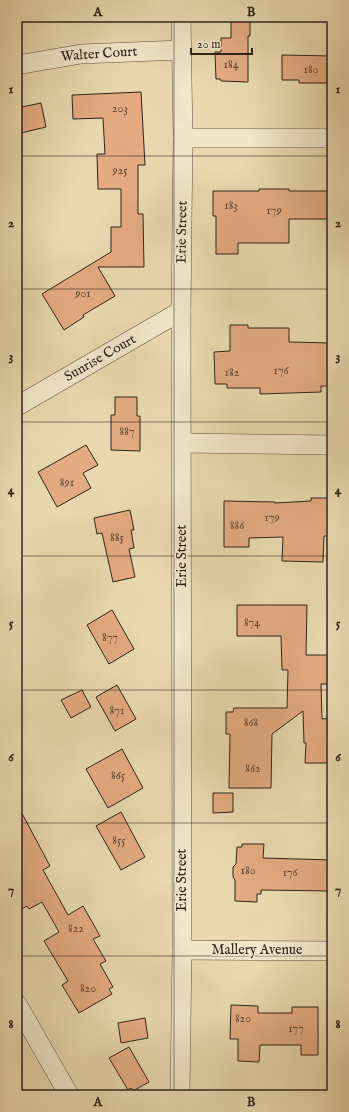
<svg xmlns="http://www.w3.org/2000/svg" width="349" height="1112" font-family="'IM FELL English',serif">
  <rect width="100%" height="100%" fill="#e9d8ae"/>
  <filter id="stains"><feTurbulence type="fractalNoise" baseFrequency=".005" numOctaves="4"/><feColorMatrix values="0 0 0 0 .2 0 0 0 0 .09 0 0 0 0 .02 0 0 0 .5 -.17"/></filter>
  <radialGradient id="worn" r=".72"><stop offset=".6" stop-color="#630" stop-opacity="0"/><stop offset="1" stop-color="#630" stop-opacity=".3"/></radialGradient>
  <g fill="#e4aa82" stroke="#2d231b">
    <path d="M231,19L250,20V36H248V82L221,81L220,79H216L215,52H221V38H231Z"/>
    <path d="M282,55L332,56V83H299V80H282Z"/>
    <path d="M141,92L145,165H138V214H143L144,267H98L115,296L83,315L84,317L64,330L42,294L111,252V227H121V189H98L97,154H105L103,118L73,119L72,95Z"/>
    <path d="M41,103L46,127L17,134V108Z"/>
    <path d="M259,189H289V191H327V193H332V219H289V243H238V254H216V216H213V191H259Z"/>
    <path d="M230,325H248V328H289V342L332,343V386H321V392L260,394V388H227V384H215L214,352L230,351Z"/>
    <path d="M115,397H137V416H140V451L111,450V415H115Z"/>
    <path d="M86,445L98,465L83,473L91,488L57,507L38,472Z"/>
    <path d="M311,498H332V536H324L323,562L282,561L283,537L249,538V547H224V501L275,502V503L311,501Z"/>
    <path d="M130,510L134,530H131L134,548L129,549L135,577L113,582L102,533L97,534L94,518Z"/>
    <path d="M237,605H307L306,655H332V684H321L322,719L332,718V763H305L306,743H304L303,711L272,734L271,788H229L230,734H226V712H233L234,708H287L288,670H282L281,636H237Z"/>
    <path d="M112,610L134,649L109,664L87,625Z"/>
    <path d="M117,685L136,719L115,731L96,697Z"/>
    <path d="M82,690L91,707L71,718L61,700Z"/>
    <path d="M122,749L143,788L108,808L86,769Z"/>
    <path d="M213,793H233V812L213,813Z"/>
    <path d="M17,804L50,866L43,870L68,915L83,906L100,936L93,939L106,961L100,964L113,987L109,989L112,994L79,1013L62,985L68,981L44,941L59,932L42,902L29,909L27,906L17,912Z"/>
    <path d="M121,812L145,857L121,870L96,826Z"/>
    <path d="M242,844H264L263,858L332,860V891L261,890V894H257V902L235,901V880L233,877V867L236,864L237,847H242Z"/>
    <path d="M231,1005L258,1006V1013H292V1007H318V1055H301V1045H260L259,1062L238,1061V1039H230Z"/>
    <path d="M145,1018L148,1038L121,1043L118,1023Z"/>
    <path d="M129,1047L149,1082L133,1091L131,1088L128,1090L109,1058Z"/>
  </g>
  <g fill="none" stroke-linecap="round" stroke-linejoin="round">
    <g stroke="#5c5040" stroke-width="20">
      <g id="street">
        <path d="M17,65L81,54L181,50"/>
        <path d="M183,138H332"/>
        <path d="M19,405L181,311"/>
        <path d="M182,443L332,445"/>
        <path d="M182,950L332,951"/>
        <path d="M17,1004L69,1095"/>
        <path d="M180,1095L182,950L181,311L183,138L181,17"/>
      </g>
    </g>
    <use href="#street" stroke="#f1e6ca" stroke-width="19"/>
  </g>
  <path fill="none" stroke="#2d231b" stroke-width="1" stroke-opacity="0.55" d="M174,17V1095M17,156H332M17,289H332M17,422H332M17,556H332M17,690H332M17,823H332M17,956H332"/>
  <g text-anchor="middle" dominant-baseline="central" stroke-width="3.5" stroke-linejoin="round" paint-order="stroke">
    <g font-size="12" fill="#5b4535">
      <text x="231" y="64">184</text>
      <text x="311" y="69">180</text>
      <text x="120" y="108">203</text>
      <text x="120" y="170">925</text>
      <text x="231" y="205">183</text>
      <text x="274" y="210">179</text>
      <text x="83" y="293">901</text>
      <text x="281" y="370">176</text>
      <text x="232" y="372">182</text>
      <text x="127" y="431">887</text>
      <text x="67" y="482">891</text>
      <text x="272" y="517">179</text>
      <text x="237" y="525">886</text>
      <text x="117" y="537">885</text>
      <text x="252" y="622">874</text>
      <text x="110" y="637">877</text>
      <text x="117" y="710">871</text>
      <text x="251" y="722">868</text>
      <text x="253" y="768">862</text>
      <text x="118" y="775">865</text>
      <text x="119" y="840">855</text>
      <text x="248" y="870">180</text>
      <text x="290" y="872">176</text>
      <text x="76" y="928">822</text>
      <text x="88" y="988">820</text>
      <text x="243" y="1018">820</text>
      <text x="296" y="1028">177</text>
    </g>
    <g font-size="14" fill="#2d231b" stroke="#f1e6ca">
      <text transform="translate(99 54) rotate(-4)">Walter Court</text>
      <text transform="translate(182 232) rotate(-89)">Erie Street</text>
      <text transform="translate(100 358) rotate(-30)">Sunrise Court</text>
      <text transform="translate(182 556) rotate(-90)">Erie Street</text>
      <text transform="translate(182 880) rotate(-90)">Erie Street</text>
      <text x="257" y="950">Mallery Avenue</text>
    </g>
  </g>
  <rect width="349" height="1112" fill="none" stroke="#e9d8ae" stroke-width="44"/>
  <path d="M191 48v6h61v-6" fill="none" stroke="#2d231b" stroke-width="2"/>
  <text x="197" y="48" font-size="12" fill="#2d231b" stroke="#f1e6ca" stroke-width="3" paint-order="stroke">20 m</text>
  <rect x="22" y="22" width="305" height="1068" fill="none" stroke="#2d231b" stroke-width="1.5"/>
  <g font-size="13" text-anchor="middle" font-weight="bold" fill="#2d231b">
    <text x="98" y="16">A</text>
    <text x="251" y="16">B</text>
    <text x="11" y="93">1</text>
    <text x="338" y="93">1</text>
    <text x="11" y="227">2</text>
    <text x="338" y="227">2</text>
    <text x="11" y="360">3</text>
    <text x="338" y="360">3</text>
    <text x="11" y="494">4</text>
    <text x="338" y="494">4</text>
    <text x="11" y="627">5</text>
    <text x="338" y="627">5</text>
    <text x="11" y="761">6</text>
    <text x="338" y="761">6</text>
    <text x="11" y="894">7</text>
    <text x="338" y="894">7</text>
    <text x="11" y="1028">8</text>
    <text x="338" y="1028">8</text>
    <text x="98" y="1106">A</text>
    <text x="251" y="1106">B</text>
  </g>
  <rect width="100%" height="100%" filter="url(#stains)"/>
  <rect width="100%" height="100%" fill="url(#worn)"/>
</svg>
